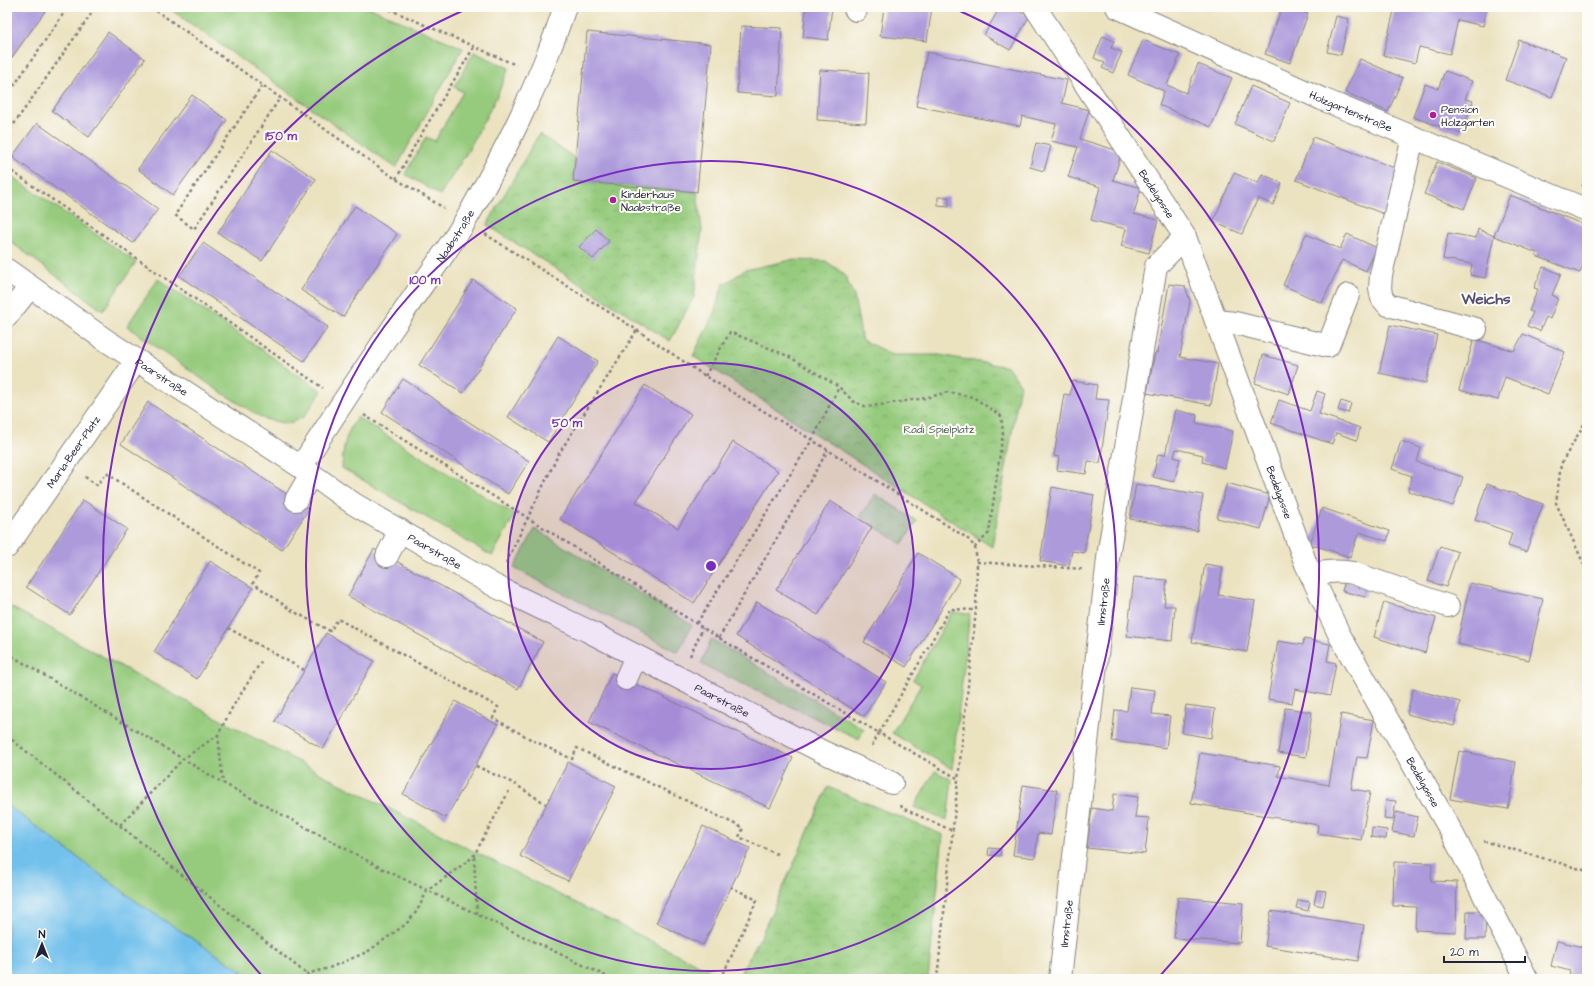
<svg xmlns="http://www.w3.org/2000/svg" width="1594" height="986" font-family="'Architects Daughter',sans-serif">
  <defs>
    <pattern id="park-crowns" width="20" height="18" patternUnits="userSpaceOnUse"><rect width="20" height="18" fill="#96cb7d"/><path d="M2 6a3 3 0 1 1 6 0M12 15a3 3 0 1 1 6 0" fill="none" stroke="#81ae6d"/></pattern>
  </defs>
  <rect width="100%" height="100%" fill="#fdfcf7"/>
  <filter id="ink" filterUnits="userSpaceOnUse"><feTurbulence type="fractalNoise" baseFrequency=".025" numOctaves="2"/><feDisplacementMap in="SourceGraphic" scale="8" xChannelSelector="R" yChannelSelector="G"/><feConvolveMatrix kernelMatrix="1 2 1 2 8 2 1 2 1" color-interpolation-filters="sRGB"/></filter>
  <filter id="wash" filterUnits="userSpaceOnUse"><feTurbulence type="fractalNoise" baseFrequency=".012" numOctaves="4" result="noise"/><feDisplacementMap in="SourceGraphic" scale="16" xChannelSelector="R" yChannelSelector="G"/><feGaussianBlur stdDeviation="0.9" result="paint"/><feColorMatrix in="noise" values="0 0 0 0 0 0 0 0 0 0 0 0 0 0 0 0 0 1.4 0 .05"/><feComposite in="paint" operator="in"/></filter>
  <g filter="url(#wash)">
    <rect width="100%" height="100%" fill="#ebe2c0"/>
    <g fill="#96cb7d" stroke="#5c765c">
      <path d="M167,7H368L463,48L396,168Z"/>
      <path d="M474,52L509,68L496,98L468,151L440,195L405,174L426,137L435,141L463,92L454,87Z"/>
      <path d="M7,173L136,262L103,311L7,239Z"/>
      <path d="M158,279L322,391L304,417L288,424L264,419L216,389L127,326Z"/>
      <path d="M357,417L515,515L492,556L342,468C343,447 345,435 357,417Z"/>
      <path d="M535,529L692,625L678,652L514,568Z"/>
      <path d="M7,605L327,777L726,979H254L141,905L7,805Z"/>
      <path d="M952,612L970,614L952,769L892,733L921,685L913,680Z"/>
      <path d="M711,639L864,729L859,739L701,664Z"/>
      <path d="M935,771L952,780L947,821L914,807Z"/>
    </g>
    <g fill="url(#park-crowns)" stroke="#5c765c">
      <path d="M539,134L575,158L574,181L697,192L702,230L694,297L670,341L487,225Z"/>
      <path d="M791,260L826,261L844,274L854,296L862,340L893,355H939L1008,367L1020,384L1000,504L992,547L693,356L714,313L723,285L745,270Z"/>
      <path d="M875,494L917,521L902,544L860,517Z"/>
      <path d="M828,787L943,835L928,979H737L761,936Z"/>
    </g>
    <path fill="#71c0ec" stroke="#4a7194" d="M7,805L141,905L254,979H7Z"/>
    <g id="blocks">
      <g fill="#ac9adb">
        <path d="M7,7H48L7,64Z"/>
        <path d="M806,7H832L828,40L803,37Z"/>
        <path d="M884,7H932L927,41L880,36Z"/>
        <path d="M1000,7H1012L1029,17L1010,50L984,35Z"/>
        <path d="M1282,7H1288L1308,14L1290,63L1265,54Z"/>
        <path d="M1395,7H1487L1483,26L1458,20L1450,54L1419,47L1415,63L1383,55Z"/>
        <path d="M1336,16L1349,19L1341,55L1327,52Z"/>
        <path d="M741,26L782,28L778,96L737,93Z"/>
        <path d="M108,32L145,59L89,137L52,111Z"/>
        <path d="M587,32L711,44L697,192L573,181Z"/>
        <path d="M1103,36L1114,41L1111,48L1122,52L1113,73L1102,68L1105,63L1094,58Z"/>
        <path d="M1143,40L1180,55L1167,85L1186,93L1198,64L1232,78L1211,127L1159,105L1164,91L1128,75Z"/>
        <path d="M1519,40L1566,57L1552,97L1505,80Z"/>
        <path d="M927,52L1067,80L1062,103L1089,110L1080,139L1122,152L1113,180L1141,188L1134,214L1158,220L1149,253L1121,246L1126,229L1091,220L1100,187L1068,177L1078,147L1051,141L1056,124L1022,116L1020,126L916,106Z"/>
        <path d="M1360,59L1403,78L1388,112L1345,92Z"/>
        <path d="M820,70L869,73L866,123L817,120Z"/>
        <path d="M1445,71L1472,81L1465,99L1473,101L1461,134L1413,117L1425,84L1438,89Z"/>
        <path d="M1251,86L1290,103L1274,141L1235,124Z"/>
        <path d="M192,95L227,120L173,195L138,169Z"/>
        <path d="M37,123L158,209L133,243L12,157Z"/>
        <path d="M1313,137L1400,170L1384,214L1296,180Z"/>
        <path d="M1036,143L1051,146L1044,171L1030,167Z"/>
        <path d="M272,150L316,179L262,261L218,233Z"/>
        <path d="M1437,162L1477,178L1464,209L1424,194Z"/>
        <path d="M1234,173L1258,183L1262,174L1282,183L1273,205L1258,198L1242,234L1213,222Z"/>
        <path d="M1587,173V188L1582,186Z"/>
        <path d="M1510,195L1587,226V255L1580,273L1536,256L1537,253L1494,236Z"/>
        <path d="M938,197H949V207L938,206Z"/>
        <path d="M355,206L397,234L343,317L301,290Z"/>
        <path d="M596,229L609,241L593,259L579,247Z"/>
        <path d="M1478,229L1494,236L1485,278L1470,275L1472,264L1443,259L1448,233L1476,238Z"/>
        <path d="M1306,234L1340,249L1347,234L1377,248L1366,271L1342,260L1322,303L1283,285Z"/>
        <path d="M203,243L328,327L304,361L179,276Z"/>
        <path d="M1543,267L1561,274L1552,295L1558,298L1550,319L1546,317L1540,331L1527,326L1533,312L1529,311L1538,289L1534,288Z"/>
        <path d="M473,280L517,308L463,393L419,365Z"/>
        <path d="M1169,284L1185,286L1190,301L1180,357L1218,364L1211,405L1147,393L1155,353H1157Z"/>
        <path d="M1390,325L1437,335L1426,383L1379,373Z"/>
        <path d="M1523,334L1565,352L1548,394L1505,377L1498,400L1459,390L1474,339L1514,351Z"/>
        <path d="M558,336L598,361L548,442L508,417Z"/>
        <path d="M1263,355L1298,365L1289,394L1255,383Z"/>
        <path d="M403,379L529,461L508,494L382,412Z"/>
        <path d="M1072,381L1097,385L1095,399L1109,400L1100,463L1088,461L1086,474L1057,470L1059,457L1054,456L1064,394L1070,395Z"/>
        <path d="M645,385L691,414L636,502L678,528L733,442L778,471L694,603L560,519Z"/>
        <path d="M1317,391L1325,394L1319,414L1360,428L1357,440L1336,433L1332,444L1271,423L1279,400L1310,411Z"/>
        <path d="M1341,401L1351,404L1348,413L1338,410Z"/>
        <path d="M148,402L309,509L282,550L121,444Z"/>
        <path d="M1175,410L1197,415L1196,423L1233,431L1225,468L1202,462L1203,455L1176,449L1174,457L1180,459L1174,482L1153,477L1158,454L1165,455Z"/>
        <path d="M1401,441L1421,448L1417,462L1463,477L1453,506L1408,491L1412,476L1392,469Z"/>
        <path d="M1227,483L1270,495L1261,529L1217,518Z"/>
        <path d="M1136,484L1203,495L1197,531L1130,519Z"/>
        <path d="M1487,484L1543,504L1526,552L1508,546L1512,533L1475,520Z"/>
        <path d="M1052,487L1094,495L1084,553L1072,551L1069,566L1040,561Z"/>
        <path d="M83,500L127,529L70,615L26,587Z"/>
        <path d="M830,501L872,527L818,615L776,590Z"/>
        <path d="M1322,508L1390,531L1387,541L1359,532L1350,557L1310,544Z"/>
        <path d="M1440,546L1458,552L1446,587L1428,581Z"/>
        <path d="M374,549L543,642L518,689L348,596Z"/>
        <path d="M918,553L960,579L906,667L864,642Z"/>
        <path d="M210,561L253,588L197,679L154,652Z"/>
        <path d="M1205,564L1223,567L1218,595L1255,601L1247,652L1192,642Z"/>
        <path d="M1134,577L1167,580L1164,606H1175L1172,641L1127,636Z"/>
        <path d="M1345,581L1367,587L1365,597L1342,591Z"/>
        <path d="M1470,583L1543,599L1529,660L1457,644Z"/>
        <path d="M757,602L886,682L864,716L736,636Z"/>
        <path d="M1384,602L1436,618L1425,653L1374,637Z"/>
        <path d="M326,633L374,661L323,749L275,721Z"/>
        <path d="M1304,639L1330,644L1327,661L1336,663L1330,696L1295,689L1292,703L1268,699L1278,641L1303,645Z"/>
        <path d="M612,673L793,758L770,808L589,722Z"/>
        <path d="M1130,687L1155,690L1152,714L1170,716L1166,748L1112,741L1115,710L1127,711Z"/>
        <path d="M1413,689L1460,702L1454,726L1407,714Z"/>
        <path d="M455,701L498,725L446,818L403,794Z"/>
        <path d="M1186,705L1215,709L1211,738L1182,733Z"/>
        <path d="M1285,708L1312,712L1306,757L1278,753Z"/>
        <path d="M1341,714L1374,720L1367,758L1357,757L1351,789L1370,792L1361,840L1317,833L1318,825L1191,803L1200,753L1280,766L1278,776L1329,785Z"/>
        <path d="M1459,751L1516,762L1508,809L1450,799Z"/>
        <path d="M568,762L616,786L568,881L520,856Z"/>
        <path d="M1023,785L1057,790L1051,835L1038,833L1035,858L1013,855Z"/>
        <path d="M1114,794L1138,797L1135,817L1149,818L1145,854L1087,848L1092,808L1112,811Z"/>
        <path d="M1386,800L1396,801L1393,820L1384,819Z"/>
        <path d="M1396,812L1418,817L1414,836L1392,832Z"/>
        <path d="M703,826L750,848L703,945L656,923Z"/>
        <path d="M1372,828L1387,830L1386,839L1371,837Z"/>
        <path d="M989,848L1001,849L1000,856L988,855Z"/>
        <path d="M1394,862L1432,863L1431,881L1457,882L1456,932L1415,930L1416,907L1393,906Z"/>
        <path d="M1317,890L1326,891L1323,906L1314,904Z"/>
        <path d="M1178,897L1243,903L1240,943L1174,938Z"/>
        <path d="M1298,900L1310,902L1308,911L1296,908Z"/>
        <path d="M1271,911L1364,925L1358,961L1265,946Z"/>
        <path d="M1467,911H1486L1485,939H1466Z"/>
        <path d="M1557,941L1587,948V979L1569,977L1570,971L1551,966Z"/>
      </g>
    </g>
  </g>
  <g filter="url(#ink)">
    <use href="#blocks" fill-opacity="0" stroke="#86827e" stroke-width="1"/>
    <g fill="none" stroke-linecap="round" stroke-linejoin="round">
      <g stroke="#86827e" stroke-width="24">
        <g id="minor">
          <path d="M854,7L856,10"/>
          <path id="s1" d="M1035,7L1185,237L1306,564L1340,636L1451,831L1527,979"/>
          <path id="s2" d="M1117,7L1322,99L1587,210"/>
          <path d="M1413,137L1381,275L1380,288L1382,298L1388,305L1476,329"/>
          <path id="s3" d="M7,270L104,339L301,467L354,504L495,586L588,631L821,751L892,783"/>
          <path d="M7,316L30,287"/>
          <path d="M1216,321L1235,323L1328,346L1348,295"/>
          <path id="s4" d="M301,467C334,415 368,364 403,313C423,283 445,254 464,223C505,152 539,85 565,7"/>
          <path d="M296,500L311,474"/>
          <path id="s5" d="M7,547L136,361"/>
          <path d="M387,556L400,530"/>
          <path d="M1311,575C1326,571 1338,570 1353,573L1448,606"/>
          <path d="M626,679L636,656"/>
          <path id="s6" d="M1060,979L1109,550L1156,266L1185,237"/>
        </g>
      </g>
      <g stroke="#86827e" stroke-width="2.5" stroke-dasharray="3 3" stroke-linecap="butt">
        <path d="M151,7L396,179L444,208"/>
        <path d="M384,7L516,65"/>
        <path d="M262,86L175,215L194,229L280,98"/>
        <path d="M7,96L68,7"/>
        <path d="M7,134L96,7"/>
        <path d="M7,168L323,388"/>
        <path d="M396,179L419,138L474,47"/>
        <path d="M485,234L637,330L705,376L812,440L967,538L975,547L977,562L976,610L937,979"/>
        <path d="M705,376L730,332L788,356L839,387L854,402L867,407L925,398L948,392L973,397L1001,416L1003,432L989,533L975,547"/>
        <path d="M364,415L719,638L879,733L950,609L976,610"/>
        <path d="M1587,419L1561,464L1556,503L1587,571"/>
        <path d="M85,477L97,485L106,473L259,573L253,583L291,610L330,631L338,619L498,707L493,718L534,741L572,759L577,748L743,828L739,837L777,854"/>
        <path d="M977,562L1083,569"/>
        <path d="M506,563L558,455L637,330"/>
        <path d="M697,623L812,440L839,387"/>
        <path d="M228,628L304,670"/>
        <path d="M719,638L828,450"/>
        <path d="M7,653L223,783L385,870L612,979"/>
        <path d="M690,656L703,628"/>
        <path d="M218,735L223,783"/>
        <path d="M7,736L313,979"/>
        <path d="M872,746L879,733L957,778"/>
        <path d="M476,766L513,783L546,804"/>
        <path d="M901,805L902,808L953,831"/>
        <path d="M120,825L183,759L218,735L232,708L262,660"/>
        <path d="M1484,841L1587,871"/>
        <path d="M474,857L477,915"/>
        <path d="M306,974L329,968L367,952L406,924L417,911L427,891L473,857L509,791"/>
        <path d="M721,979L757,900L731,887"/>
      </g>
      <use href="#minor" stroke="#fff" stroke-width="22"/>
    </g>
  </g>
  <circle cx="711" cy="566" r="203" fill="#7b2cbf" fill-opacity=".12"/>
  <g fill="none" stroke="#7b2cbf" stroke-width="2">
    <circle cx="711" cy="566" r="203"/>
    <circle cx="711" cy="566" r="405"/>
    <path d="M263 977A608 608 0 0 1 469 8M953 8A608 608 0 0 1 1159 977"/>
  </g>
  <g fill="#b5179e" stroke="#fdfcf7" stroke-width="1.5">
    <circle cx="1433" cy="115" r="4"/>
    <circle cx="613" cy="200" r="4"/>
  </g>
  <g text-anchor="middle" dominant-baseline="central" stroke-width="4" stroke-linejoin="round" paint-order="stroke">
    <g font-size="11" fill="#22223b" stroke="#fdfcf7" text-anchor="start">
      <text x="1441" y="109">Pension<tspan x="1441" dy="13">Holzgarten</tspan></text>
      <text x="621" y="194">Kinderhaus<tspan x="621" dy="13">Naabstraße</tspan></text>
    </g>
    <g font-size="11" fill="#22223b" stroke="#fdfcf7">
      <text stroke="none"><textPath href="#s2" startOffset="256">Holzgartenstraße</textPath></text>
      <text stroke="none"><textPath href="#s1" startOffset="223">Bedelgasse</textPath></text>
      <text stroke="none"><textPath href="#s4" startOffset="278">Naabstraße</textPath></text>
      <text stroke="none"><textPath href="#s3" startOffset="188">Paarstraße</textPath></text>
      <text stroke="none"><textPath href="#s5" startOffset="116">Maria-Beer-Platz</textPath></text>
      <text stroke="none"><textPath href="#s1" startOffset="547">Bedelgasse</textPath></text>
      <text stroke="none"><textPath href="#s3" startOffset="512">Paarstraße</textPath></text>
      <text stroke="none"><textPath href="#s6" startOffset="380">Ilmstraße</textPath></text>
      <text stroke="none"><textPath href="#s3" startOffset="836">Paarstraße</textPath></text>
      <text stroke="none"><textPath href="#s1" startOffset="871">Bedelgasse</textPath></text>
      <text stroke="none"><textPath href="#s6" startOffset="56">Ilmstraße</textPath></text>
    </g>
    <g font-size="11" fill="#4b5d52" stroke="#fdfcf7">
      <text x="939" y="429">Radi Spielplatz</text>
    </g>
    <g font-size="15" font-weight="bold" fill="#524c73" stroke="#fdfcf7">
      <text x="1486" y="299">Weichs</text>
    </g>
  </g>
  <circle cx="711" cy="566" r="6" fill="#7b2cbf" stroke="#fdfcf7" stroke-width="2"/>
  <g font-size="12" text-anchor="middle" font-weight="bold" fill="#7b2cbf" stroke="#fdfcf7" stroke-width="4" stroke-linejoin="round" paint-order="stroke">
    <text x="281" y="140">150 m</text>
    <text x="425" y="284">100 m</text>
    <text x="567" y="427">50 m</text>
  </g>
  <rect width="1594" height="986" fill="none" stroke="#fdfcf7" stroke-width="24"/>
  <g transform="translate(42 944)" stroke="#fdfcf7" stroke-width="3" paint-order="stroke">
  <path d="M0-3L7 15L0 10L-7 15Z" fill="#22223b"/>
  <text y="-6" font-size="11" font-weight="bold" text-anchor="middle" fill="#22223b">N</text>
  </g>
  <path d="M1444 956v6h81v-6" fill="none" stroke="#22223b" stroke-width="2"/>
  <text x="1450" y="956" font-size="12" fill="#22223b" stroke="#fdfcf7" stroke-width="3" paint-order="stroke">20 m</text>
</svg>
